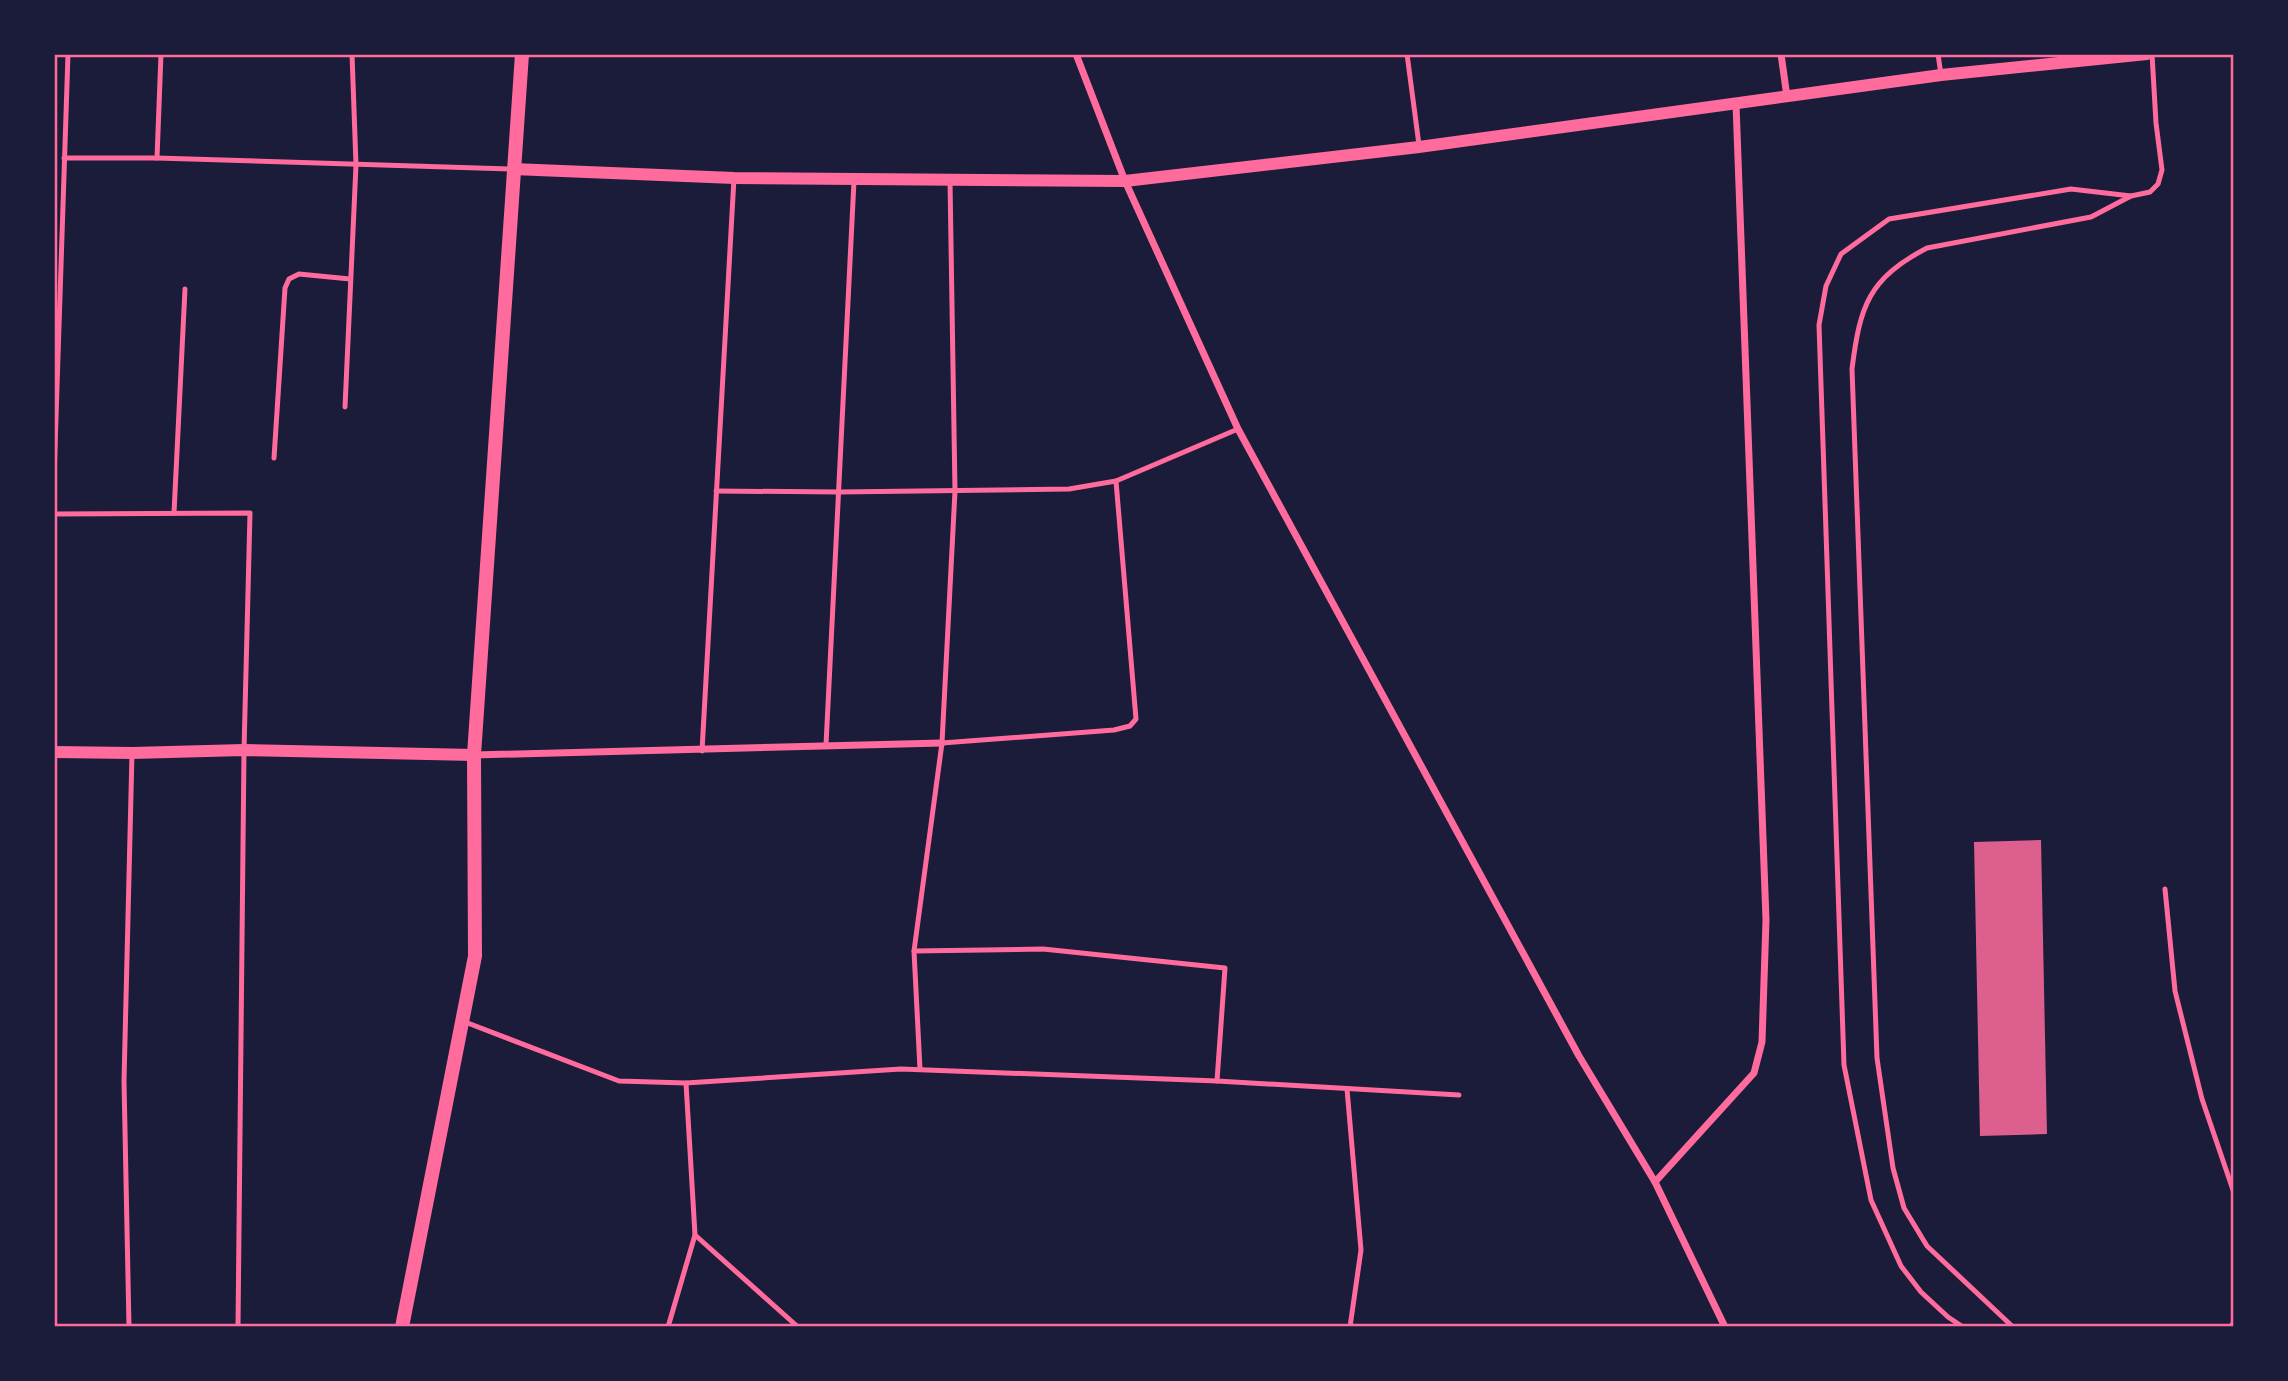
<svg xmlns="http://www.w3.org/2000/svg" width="2288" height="1381" font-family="Karla,sans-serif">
  <rect width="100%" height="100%" fill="#1b1b3a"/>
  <path fill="#dd5f8e" d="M2041,840L2047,1134L1980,1136L1974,842Z"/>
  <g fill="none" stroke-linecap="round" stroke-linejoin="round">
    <g stroke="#ff6b9d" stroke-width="5">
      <path d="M1407,54L1419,145"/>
      <path d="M1938,54L1941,75"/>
      <path d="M64,158H157L513,169"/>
      <path d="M157,158L161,54"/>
      <path d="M345,407L356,165L352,54"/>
      <path d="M274,458L285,288L289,279L299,274L350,279"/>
      <path d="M54,478L68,54"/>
      <path d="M716,491L839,492L1069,489L1116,481L1238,429"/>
      <path d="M174,513L185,289"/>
      <path d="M54,514L250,513L244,750L238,1327"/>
      <path d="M942,743L1114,730L1130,726L1136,719L1116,481"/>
      <path d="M826,745L854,181"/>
      <path d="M702,751L734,178"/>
      <path d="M2165,889L2175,991L2202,1099L2234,1193"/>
      <path d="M914,951L1043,949L1225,968L1217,1081"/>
      <path d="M465,1022L619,1081L686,1083L901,1069L1217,1081L1459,1095"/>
      <path d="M920,1069L914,951L942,743L955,491L950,181"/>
      <path d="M686,1083L695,1235L798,1327"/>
      <path d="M1347,1089L1361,1250L1350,1327"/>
      <path d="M129,1327L124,1081L132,753"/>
      <path d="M668,1327L695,1235"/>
      <path d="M1963,1327L1948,1317L1921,1292L1901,1266L1871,1200L1844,1065L1819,325L1826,286L1841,254L1889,219L2071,189L2131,196"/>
      <path d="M2013,1327L1927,1246L1904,1208L1893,1168L1877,1058L1852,369C1860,306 1868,279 1927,248L2091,217L2131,196L2150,192L2158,184L2162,170L2156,123L2152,54"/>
      <path d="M2231,1327L2234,1321"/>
    </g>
    <g stroke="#ff6b9d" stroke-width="7">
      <path d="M1076,54L1125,181L1238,429L1579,1056L1655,1182L1725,1327"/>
      <path d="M1781,54L1787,97"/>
      <path d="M474,755L942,743"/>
      <path d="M1655,1182L1754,1073L1762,1042L1766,920L1736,104"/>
    </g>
    <g stroke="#ff6b9d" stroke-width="12">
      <path d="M513,169L734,178L1125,181L1419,147L1941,75L2147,54"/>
      <path d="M54,752L132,753L244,750L474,755"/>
    </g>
    <path stroke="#ff6b9d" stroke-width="14" d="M402,1327L475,956L474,755L522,54"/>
  </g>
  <rect width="2288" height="1381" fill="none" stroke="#1b1b3a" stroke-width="112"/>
  <rect x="56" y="56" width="2176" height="1269" fill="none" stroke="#ff6b9d" stroke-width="2.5"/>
</svg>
